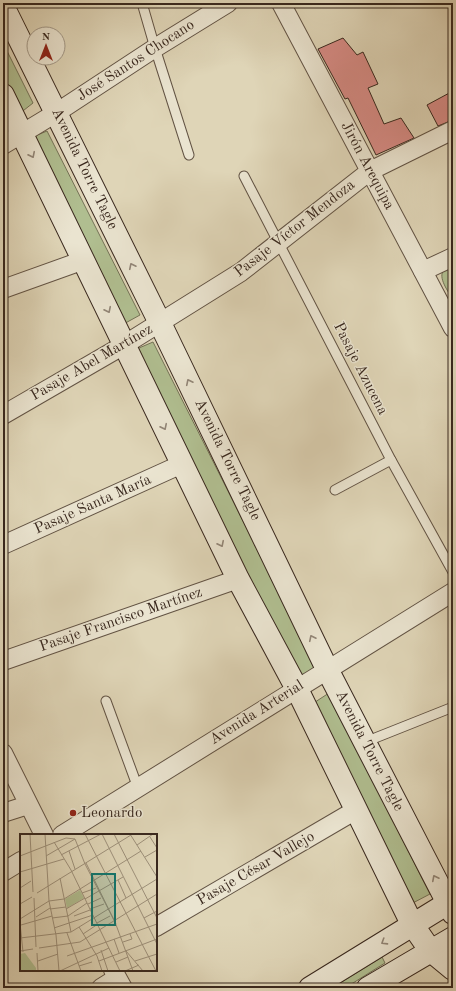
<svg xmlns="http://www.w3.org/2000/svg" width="456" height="991" font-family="'Old Standard TT',serif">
  <rect width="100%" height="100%" fill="#dfd5b7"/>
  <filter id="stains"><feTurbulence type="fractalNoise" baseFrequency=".005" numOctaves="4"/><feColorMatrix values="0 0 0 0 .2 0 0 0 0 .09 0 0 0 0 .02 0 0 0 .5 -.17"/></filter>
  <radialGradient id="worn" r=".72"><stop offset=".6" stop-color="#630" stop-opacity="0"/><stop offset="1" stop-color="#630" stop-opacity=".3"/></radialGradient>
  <g fill="#b0be90" stroke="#747357">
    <path d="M3,43L33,103L19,114L3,82Z"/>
    <path d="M47,131L140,315L120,326L30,138Z"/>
    <path d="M453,266V299C449,293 437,277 444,270C446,268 450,267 453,266Z"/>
    <path d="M153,342L317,668L295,678L132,351Z"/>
    <path d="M329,693L430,894L409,905L309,706Z"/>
    <path d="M382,957L385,963L345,988H332Z"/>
  </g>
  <g fill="#d78b85" stroke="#39281e">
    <path d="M343,38L357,55L363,52L378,84L368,88L384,124L401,118L414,138L376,155L348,98L345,99L318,49Z"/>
    <path d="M453,91V120L438,126L427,105Z"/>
  </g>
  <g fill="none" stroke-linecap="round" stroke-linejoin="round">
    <g stroke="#625344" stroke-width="11">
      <g id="lane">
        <path d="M142,3L155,48L189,155"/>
        <path d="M244,176L391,460L453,572"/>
        <path d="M335,490L391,460"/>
        <path d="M106,701L138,788"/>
        <path d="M365,742L453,707"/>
      </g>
    </g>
    <g stroke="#625344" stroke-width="20">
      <g id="street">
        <path d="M281,3L453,328"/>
        <path d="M3,145L56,113L155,48L228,3"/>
        <path d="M423,271L453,257"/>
        <path d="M3,289L84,260"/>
        <path d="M3,415L124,345L241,272L370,171L453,130"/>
        <path d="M3,545L182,464"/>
        <path d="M3,661L238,579"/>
        <path d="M3,753L44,835"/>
        <path d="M3,813L28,805"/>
        <path d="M62,835L453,592"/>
        <path d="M3,872L21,861"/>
        <path d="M156,927L356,810"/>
        <path d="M113,970L123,988"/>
        <path d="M101,988L117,978"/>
      </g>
    </g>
    <g stroke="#39281e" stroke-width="24">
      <g id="secondary">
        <path d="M3,6L160,323L327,669L453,913"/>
        <path d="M3,95L238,579L297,689L412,924L430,950L453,969"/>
        <path d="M310,988L453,900"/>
        <path d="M368,988L453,938"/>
      </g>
    </g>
    <use href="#lane" stroke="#eae4d0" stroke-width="9"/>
    <use href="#street" stroke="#eae4d0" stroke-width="18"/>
    <use href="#secondary" stroke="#eae4d0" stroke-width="22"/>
  </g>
  <defs><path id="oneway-chevron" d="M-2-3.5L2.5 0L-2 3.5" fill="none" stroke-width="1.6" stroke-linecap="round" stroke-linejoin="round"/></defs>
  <g stroke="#928677">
    <use href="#oneway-chevron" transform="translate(32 155) rotate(64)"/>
    <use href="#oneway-chevron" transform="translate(132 266) rotate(-116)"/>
    <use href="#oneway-chevron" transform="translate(108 310) rotate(64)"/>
    <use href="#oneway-chevron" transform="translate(189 382) rotate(-116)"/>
    <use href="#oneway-chevron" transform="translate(164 427) rotate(64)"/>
    <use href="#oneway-chevron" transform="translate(221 544) rotate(64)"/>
    <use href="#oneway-chevron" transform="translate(312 638) rotate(-116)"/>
    <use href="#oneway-chevron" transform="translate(435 878) rotate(-117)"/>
    <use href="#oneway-chevron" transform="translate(384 942) rotate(148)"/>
  </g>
  <circle fill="#8f2418" stroke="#eae4d0" stroke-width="1.5" cx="73" cy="813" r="4"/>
  <g text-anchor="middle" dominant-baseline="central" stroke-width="3" stroke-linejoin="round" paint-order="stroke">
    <g font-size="15" fill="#39281e" stroke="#eae4d0">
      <text transform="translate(136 61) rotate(-33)">José Santos Chocano</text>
      <text transform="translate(367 166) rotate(62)">Jirón Arequipa</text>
      <text transform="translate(84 169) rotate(64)">Avenida Torre Tagle</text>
      <text transform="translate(295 229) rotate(-38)">Pasaje Víctor Mendoza</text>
      <text transform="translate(92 363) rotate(-30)">Pasaje Abel Martínez</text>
      <text transform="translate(360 369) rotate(63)">Pasaje Azucena</text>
      <text transform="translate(227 460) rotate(64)">Avenida Torre Tagle</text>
      <text transform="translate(93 505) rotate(-24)">Pasaje Santa María</text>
      <text transform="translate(121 620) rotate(-19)">Pasaje Francisco Martínez</text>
      <text transform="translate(257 713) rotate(-32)">Avenida Arterial</text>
      <text transform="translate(369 751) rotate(63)">Avenida Torre Tagle</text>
      <text transform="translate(256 869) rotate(-30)">Pasaje César Vallejo</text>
    </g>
    <g font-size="15" fill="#39281e" stroke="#eae4d0" text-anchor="start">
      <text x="81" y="813">Leonardo</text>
    </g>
  </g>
  <g transform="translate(20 834)">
    <rect width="137" height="137" fill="#dfd5b7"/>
    <path d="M60,56L64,64L47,74L45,65ZM5,119L16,134V137H0V120Z" fill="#b0be90"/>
    <path fill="none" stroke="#9d907a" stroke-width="1" d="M10,0L13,58M25,0L29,67L36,101L39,137M65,0L136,137M82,0L137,110M94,0L137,84M110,0L137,43M130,3L137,14M34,8L51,36L100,137M117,11L133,0M49,17L55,35M41,21L81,0M0,22L46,4L55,5L65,30L96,90M26,22L55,5M125,23L137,16M66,29L95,88L113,137M0,38L44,25M40,44L51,98M98,46L106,64M0,54L11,47M17,59L111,1M62,59L76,54M14,64L16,113M65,65L103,43M0,70L12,63M68,70L81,64M30,75L46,73M46,75L65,64M70,75L84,70M54,82L70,76M16,83L30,74M32,84L48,82L67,69M124,84L137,77M0,85L29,67L44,65L121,17M0,89L3,118M77,89L90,82M1,91L32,82M59,93L77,122L82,137M34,94L73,81M47,99L61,137M63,100L78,90M0,104L51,98L137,45M94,105L99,119M103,108L112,105L110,100M19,114L60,108L137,60M81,116L88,137M0,117L13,115M106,117L123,137M17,119L18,137M47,122L137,90M18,127L38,120M79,127L137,105M115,127L137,120M96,128L108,123M59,132L72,128M40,137L89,114M105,137L119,131"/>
    <path fill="#0f766e" fill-opacity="0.15" stroke="#0f766e" stroke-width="2" d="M72,40H95V91H72Z"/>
    <rect width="137" height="137" fill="none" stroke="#39281e" stroke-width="2"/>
  </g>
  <rect width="456" height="991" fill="none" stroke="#dfd5b7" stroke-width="16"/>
  <rect x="4" y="4" width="448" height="983" fill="none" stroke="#39281e" stroke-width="2"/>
  <rect x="8" y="8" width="440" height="975" fill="none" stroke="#39281e"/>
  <g transform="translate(46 46)"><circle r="19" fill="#eae4d0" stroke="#a39989"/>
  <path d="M0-3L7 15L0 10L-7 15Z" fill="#8f2418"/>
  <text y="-6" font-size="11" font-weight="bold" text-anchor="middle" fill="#39281e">N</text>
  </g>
  <rect width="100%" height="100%" filter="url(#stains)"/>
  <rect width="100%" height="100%" fill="url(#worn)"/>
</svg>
